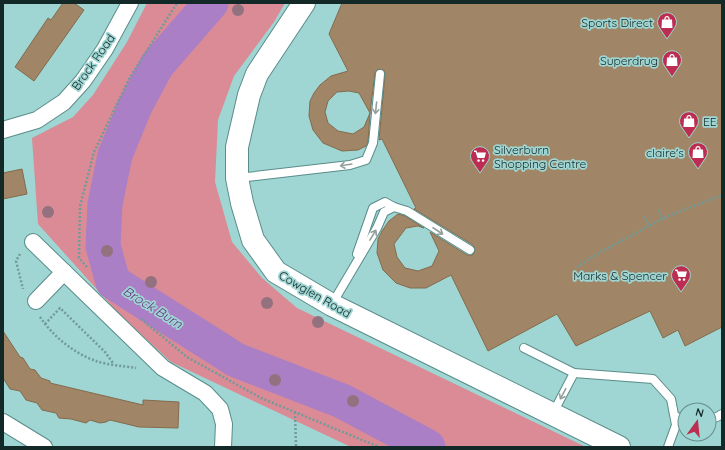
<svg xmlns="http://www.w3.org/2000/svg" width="725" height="450" font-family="Quicksand,sans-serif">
  <rect width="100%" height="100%" fill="#9fd5d2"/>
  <path fill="#da8b95" d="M147,3H285L274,22L234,76L218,120L215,182L232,242L262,278L297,308L586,447H351L171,362L119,314L38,224L32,138L73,117L93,95L127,42Z"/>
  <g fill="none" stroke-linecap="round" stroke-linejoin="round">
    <path stroke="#aa7fc5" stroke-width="35" d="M211,3L157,65L135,106L115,155L105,204L103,246L113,282L236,360L342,401L428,447"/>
  </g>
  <g fill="#a08666" stroke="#846b4c">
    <path d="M63,3H74L84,10L34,81L15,67L48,18L51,20Z"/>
    <path d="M342,3H722V327L685,346L678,330L663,338L650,311L576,346L557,314L488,351L451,275L426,288H410L396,283L383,270L377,253L378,239L382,231L389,221L398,214L405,216L424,228L418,226L406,228L394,244L397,257L405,268L418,271L432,266L439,251L430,232L467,255H473L475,250L473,245L414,209L416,208L382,139L379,140L385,75L384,70L378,69L375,73L370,113L359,93L349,91L337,92L328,101L325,112L328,123L338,131L353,134L364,127L370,113L368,142L366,146L358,150L342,151L323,143L313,130L309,116L310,101L314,93L320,85L331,76L348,71L329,34Z"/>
    <path d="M22,169L27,194L3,199V173Z"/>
    <path d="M3,331L20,357L23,358L30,369L35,370L41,378L50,381V383L143,405V400L179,402L178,428L139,427L110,420L106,422L100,423L90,420L86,423L71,419L59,418L56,413L42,410L37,403L26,400L20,391L10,389L3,378Z"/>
  </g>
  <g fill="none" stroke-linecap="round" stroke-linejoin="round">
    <g stroke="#598d8a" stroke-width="10">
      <g id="lane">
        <path d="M238,178L350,165L366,160L373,143L380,74"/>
        <path d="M357,254L373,208L385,202L394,207"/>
        <path d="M332,304L377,228L384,212L394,207L407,211L470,250"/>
        <path d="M524,348L574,373L653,379L671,399L676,425L668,447"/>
        <path d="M553,413L574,373"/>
        <path d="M675,417L685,418"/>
        <path d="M709,419L717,417L722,414"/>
      </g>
    </g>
    <g stroke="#598d8a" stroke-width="18">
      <g id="street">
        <path d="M3,130L37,120L64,102L83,81L105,49L130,3"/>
        <path d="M33,242L163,368L205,393L220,409L224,424L223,447"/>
        <path d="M36,301L64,272"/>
        <path d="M3,422L44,447"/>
      </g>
    </g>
    <g stroke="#598d8a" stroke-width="24">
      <path id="secondary" d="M304,3L257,74L249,95L237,147V178L242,203L253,240L276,272L332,305L619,447"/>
    </g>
    <g stroke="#709b99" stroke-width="2.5" stroke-dasharray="2 2" stroke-linecap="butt">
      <path d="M658,210L662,219"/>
      <path d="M644,216L649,226"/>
      <path d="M20,254L16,261L23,289"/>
      <path d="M87,267L79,258L80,206L94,152L129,79L177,3"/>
      <path d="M577,267L602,251L668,216L722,195"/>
      <path d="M40,317C53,336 73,353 96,361C107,365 124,366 136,368"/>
      <path d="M141,319L187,357L261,398L379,447"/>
      <path d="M45,324L60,308L105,352L113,363"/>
      <path d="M295,412L296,447"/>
    </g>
    <use href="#lane" stroke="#fff" stroke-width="8"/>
    <use href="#street" stroke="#fff" stroke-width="16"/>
    <use href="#secondary" stroke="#fff" stroke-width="22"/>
  </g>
  <g fill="#93717e">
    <circle cx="238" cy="10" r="6"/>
    <circle cx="48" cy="212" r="6"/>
    <circle cx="107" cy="251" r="6"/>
    <circle cx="151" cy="282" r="6"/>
    <circle cx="267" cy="303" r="6"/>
    <circle cx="318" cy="322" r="6"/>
    <circle cx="275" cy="380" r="6"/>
    <circle cx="353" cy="401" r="6"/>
  </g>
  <defs><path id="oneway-shaft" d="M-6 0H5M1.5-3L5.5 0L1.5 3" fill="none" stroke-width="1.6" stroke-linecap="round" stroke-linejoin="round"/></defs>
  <g stroke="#959f9e">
    <use href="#oneway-shaft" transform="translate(376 108) rotate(96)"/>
    <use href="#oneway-shaft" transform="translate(346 165) rotate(171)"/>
    <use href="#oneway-shaft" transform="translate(438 231) rotate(33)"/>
    <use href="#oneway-shaft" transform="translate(373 235) rotate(-58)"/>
    <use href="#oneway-shaft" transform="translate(563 394) rotate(118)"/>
  </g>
  <defs>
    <g id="shop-pin" transform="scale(1)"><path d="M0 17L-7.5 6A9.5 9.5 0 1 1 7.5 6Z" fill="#bd2d51" stroke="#9fd5d2"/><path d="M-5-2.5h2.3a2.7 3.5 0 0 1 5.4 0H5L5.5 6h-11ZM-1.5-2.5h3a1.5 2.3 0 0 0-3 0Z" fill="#fff"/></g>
    <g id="supermarket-pin" transform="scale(1)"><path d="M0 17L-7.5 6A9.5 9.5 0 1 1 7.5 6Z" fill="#bd2d51" stroke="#9fd5d2"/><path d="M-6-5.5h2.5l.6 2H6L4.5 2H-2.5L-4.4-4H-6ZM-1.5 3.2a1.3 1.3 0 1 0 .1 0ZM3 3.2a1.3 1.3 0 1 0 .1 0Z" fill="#fff"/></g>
  </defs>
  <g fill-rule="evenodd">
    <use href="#shop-pin" x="667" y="22"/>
    <use href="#shop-pin" x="672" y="60"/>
    <use href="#shop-pin" x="689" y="121"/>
    <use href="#shop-pin" x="698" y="152"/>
    <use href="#supermarket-pin" x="480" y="156"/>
    <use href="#supermarket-pin" x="681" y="275"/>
  </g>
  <g text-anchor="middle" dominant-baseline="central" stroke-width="3.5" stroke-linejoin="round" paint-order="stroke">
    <g font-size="12" fill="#132928" stroke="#9fd5d2" text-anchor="end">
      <text x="653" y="22">Sports Direct</text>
      <text x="658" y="60">Superdrug</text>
      <text x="703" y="121" text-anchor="start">EE</text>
      <text x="494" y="149" text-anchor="start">Silverburn<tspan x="494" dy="14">Shopping Centre</tspan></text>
      <text x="684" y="152">claire's</text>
      <text x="667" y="275">Marks &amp; Spencer</text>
    </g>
    <g font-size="12" fill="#132928" stroke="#9fd5d2">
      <text transform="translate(93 62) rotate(-55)">Brock Road</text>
      <text transform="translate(315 294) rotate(30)">Cowglen Road</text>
    </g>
    <g font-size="13" font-style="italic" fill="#683286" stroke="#9fd5d2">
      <text transform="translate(153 307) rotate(32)">Brock Burn</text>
    </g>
  </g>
  <rect width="725" height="450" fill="none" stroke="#132928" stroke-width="8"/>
  <g transform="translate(697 422) rotate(15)"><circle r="19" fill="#9fd5d2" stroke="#67908e"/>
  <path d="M0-3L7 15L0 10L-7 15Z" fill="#bd2d51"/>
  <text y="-6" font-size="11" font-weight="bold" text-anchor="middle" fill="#132928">N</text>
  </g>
</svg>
